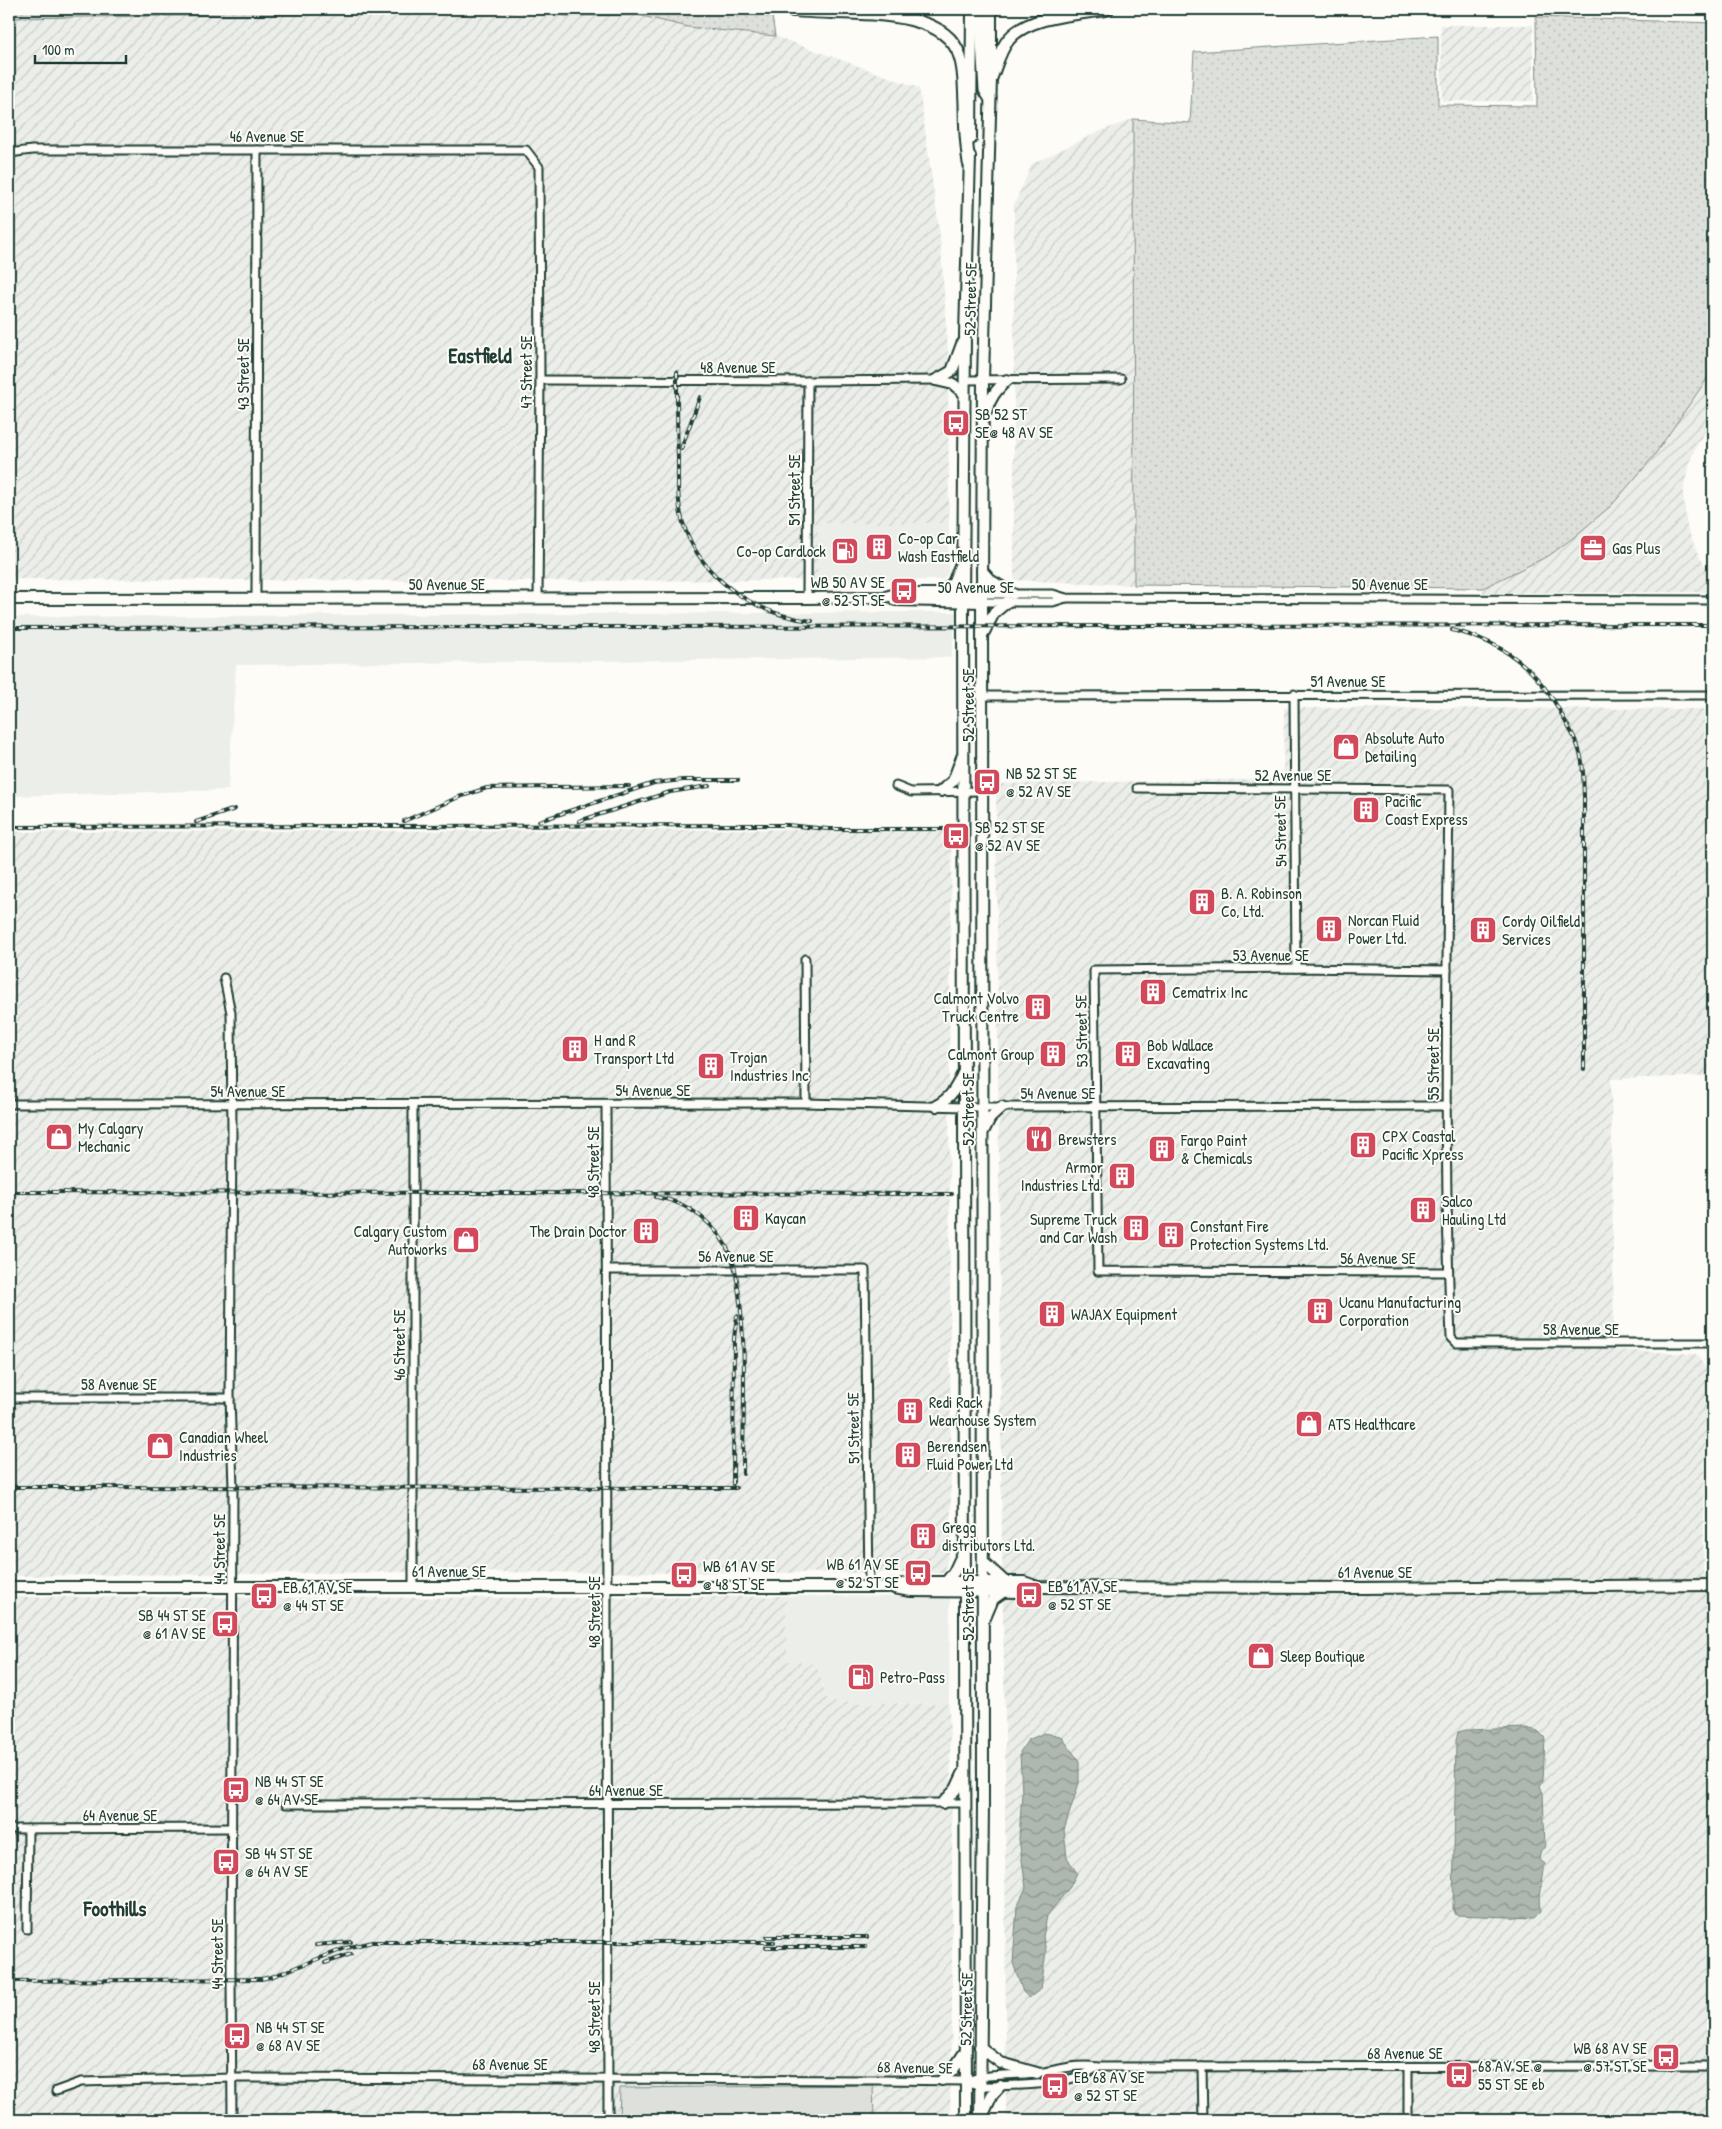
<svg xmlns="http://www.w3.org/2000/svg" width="1722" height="2129" font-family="'Patrick Hand',sans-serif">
  <defs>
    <pattern id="industrial-furrows" width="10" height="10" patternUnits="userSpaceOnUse" patternTransform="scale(1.25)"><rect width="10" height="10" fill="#eceee9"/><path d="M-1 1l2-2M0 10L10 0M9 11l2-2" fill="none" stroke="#cacdc8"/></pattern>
    <pattern id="grass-dots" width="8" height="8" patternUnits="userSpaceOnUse" patternTransform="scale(1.25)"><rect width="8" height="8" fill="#dde0db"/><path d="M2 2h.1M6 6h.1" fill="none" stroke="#bdc1bd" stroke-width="1.8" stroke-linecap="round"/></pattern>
    <pattern id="water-waves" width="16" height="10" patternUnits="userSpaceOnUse" patternTransform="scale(1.25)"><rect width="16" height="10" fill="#aeb8b1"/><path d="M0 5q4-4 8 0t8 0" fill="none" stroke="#8d9791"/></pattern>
  </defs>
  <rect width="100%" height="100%" fill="#fdfcf7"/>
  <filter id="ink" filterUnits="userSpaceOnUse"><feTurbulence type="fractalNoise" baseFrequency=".02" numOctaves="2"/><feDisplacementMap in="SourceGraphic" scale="10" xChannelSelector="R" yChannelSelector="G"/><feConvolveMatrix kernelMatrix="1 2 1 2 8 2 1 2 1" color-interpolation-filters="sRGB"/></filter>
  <g filter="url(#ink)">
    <g fill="#eceee9">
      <path d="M817,523H949L948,573L942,580H821L817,567Z"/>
      <path d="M957,612L951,657L236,665L228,790L9,796V617Z"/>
      <path d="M786,1596L950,1597L949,1704L828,1702L816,1664L787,1662Z"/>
    </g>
    <g fill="url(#industrial-furrows)">
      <path d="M549,11L565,16L638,15L688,27L775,36L919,88L940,235L948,351L949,523H818L817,567L821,580L523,581L9,579V18Z"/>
      <path d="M1441,25H1533V101H1442Z"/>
      <path d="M1133,119L1134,585L1014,580V205L1032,164L1098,132Z"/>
      <path d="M1713,370V420L1697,444L1689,463L1683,492L1687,528L1700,558L1713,576V592L1483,593V588L1550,555L1574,537L1612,505L1653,457Z"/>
      <path d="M1284,708L1704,709L1713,1076L1611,1079L1612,1165L1614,1350L1696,1354L1707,1370L1703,1572L1713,1583V2120H1006L1005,1720L1002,1561L996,784L1283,779Z"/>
      <path d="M952,829L949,1073L951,1547L944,1573L401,1572L9,1576V832Z"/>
      <path d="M786,1596L787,1661L816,1664L828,1702L949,1704L952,1833V2007L950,2120H874L873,2085L620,2088L619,2120H9V1597L589,1598Z"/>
    </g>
    <g fill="url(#grass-dots)" stroke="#7e8e88">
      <path d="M9,9H771L775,36L688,27L638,15L565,16L549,11L9,18Z"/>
      <path d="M1536,17L1713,23V370L1653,457L1612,505L1574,537L1550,555L1483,588L1134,585L1133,119L1190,123L1194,52L1438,36V105L1537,106Z"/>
    </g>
    <path fill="#dde0db" stroke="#7e8e88" d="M873,2085L874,2120H619L620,2088Z"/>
    <g fill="url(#water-waves)" stroke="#75877f">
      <path d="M1526,1728L1538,1731L1545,1738L1543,1780L1540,1786L1543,1793L1545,1847L1541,1850L1539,1859L1545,1864L1540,1896L1541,1911L1534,1918L1456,1915L1453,1908L1456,1740L1458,1732L1466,1730Z"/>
      <path d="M1044,1733L1061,1736L1079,1761V1783L1064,1830L1067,1858L1077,1873L1070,1887L1047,1916L1043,1937L1046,1951L1041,1989L1029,1998L1023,1992L1013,1963L1017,1906L1026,1888L1019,1839L1022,1793L1020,1752L1028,1740Z"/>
    </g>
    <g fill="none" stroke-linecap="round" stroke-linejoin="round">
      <g stroke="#1f3d34" stroke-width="11">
        <g id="street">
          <path d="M9,153L32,150H526L539,167L540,380L538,599"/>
          <path d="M540,380L808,381L936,380"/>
          <path d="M964,380L1121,379"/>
          <path d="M982,594H1053L1066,598L1713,600"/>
          <path d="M256,598L257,150"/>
          <path d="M807,598L808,381"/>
          <path d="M982,602H1053L1066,598"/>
          <path d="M1294,694L1296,968"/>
          <path d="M983,696L1713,695"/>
          <path d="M896,786L911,792L983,791"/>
          <path d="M1137,788L1449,790C1447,973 1443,1156 1451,1338L1456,1343H1713"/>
          <path d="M805,959L806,1103"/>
          <path d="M1447,970L1296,968L1094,970L1098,1271L1448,1272"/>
          <path d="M224,978L231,1013L232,1132L230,1398L233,1487L231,1980L232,2120"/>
          <path d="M9,1104L806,1103L965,1107L1447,1106"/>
          <path d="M413,1104V1586"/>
          <path d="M606,1104L608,2120"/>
          <path d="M607,1270H865L869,1587"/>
          <path d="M9,1398H230"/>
          <path d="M286,1804L965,1803"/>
          <path d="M9,1829L231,1828"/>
          <path d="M27,1929L28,1829"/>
          <path d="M1202,2067L1203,2120"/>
          <path d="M1408,2067V2120"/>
          <path d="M966,2081C988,2073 1012,2076 1035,2073C1056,2071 1076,2063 1097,2067L1713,2066"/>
          <path d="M56,2091L81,2082L232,2078L881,2080L966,2081L980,2086H989C1020,2085 1072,2086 1097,2067"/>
        </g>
      </g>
      <g stroke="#1f3d34" stroke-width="14">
        <g id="secondary">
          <path d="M971,139L972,9"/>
          <path d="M936,380L952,371L962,344"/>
          <path d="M936,380L953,384L964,393"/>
          <path d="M986,412C990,398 996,390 1007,380"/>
          <path d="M982,571L990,580L1013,594"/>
          <path d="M941,594L953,583L961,563"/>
          <path d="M9,599L807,598L885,597L896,594H982"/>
          <path d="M895,600L982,602"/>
          <path d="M984,632L994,613L1007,602"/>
          <path d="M941,791L953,781L962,757"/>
          <path d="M936,1106C951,1098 956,1088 963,1073"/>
          <path d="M984,1130L990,1118L1002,1107"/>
          <path d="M983,1562L1005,1582"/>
          <path d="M946,1582L954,1572L963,1553"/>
          <path d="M9,1587H888L913,1582H1024L1038,1587L1363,1588L1713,1585"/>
          <path d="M894,1588L911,1591L1024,1592L1038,1587"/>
          <path d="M985,1618L993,1599L1003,1592"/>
          <path d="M943,1803L956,1789L963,1774"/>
          <path d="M980,2047L1001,2063L1037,2073"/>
          <path d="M942,2080L953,2070L965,2052"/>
          <path d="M981,2119L992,2095L1000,2086"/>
          <path d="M966,2120L963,602L965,335L970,156"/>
          <path d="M980,2120L983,1804L982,594L983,380L991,78V9"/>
        </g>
      </g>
      <g stroke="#1f3d34" stroke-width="15">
        <g id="primary">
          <path d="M783,9C830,18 944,0 960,57C965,72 964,88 965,103C965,123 966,143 969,163"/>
          <path d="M980,9L985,90L990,98"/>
          <path d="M991,78C996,66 1000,49 1009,39C1029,15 1079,14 1108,9"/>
        </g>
      </g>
      <use href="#street" stroke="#fdfcf7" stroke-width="7"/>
      <use href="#secondary" stroke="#fdfcf7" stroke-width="10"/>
      <use href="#primary" stroke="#fdfcf7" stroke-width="11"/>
      <g stroke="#1f3d34" stroke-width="4">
        <g id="rail">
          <path d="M677,372C677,401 677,430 678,459C678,480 677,503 683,523C701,579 756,615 812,621"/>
          <path d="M681,449L700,397"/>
          <path d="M9,628L1713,625"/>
          <path d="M1452,630C1506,643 1539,670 1564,719C1571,731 1578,743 1581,757C1584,769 1583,782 1584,795V1069"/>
          <path d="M404,821L459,797L487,788L629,786"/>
          <path d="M539,821L654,783L683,780H738"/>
          <path d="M579,821L670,792L709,786"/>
          <path d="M196,822L235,809"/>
          <path d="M9,827L761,825H787L828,829H946"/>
          <path d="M9,1192L952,1194"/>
          <path d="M656,1197C689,1202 718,1225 731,1256C736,1268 737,1281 739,1294C747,1353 743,1414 743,1474"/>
          <path d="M733,1484L734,1338L737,1316"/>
          <path d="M9,1487L736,1488"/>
          <path d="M767,1937H867"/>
          <path d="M316,1945L351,1942"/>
          <path d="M766,1947H866"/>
          <path d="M325,1963L351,1954"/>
          <path d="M9,1981L261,1979L271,1977L346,1948L372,1942H774"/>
        </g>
      </g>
      <use href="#rail" stroke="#fdfcf7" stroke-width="2" stroke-dasharray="5.5" stroke-linecap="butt"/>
    </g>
  </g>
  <defs>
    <g id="bus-square" transform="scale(1.4375)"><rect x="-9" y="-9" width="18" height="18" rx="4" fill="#d1495b" stroke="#fdfcf7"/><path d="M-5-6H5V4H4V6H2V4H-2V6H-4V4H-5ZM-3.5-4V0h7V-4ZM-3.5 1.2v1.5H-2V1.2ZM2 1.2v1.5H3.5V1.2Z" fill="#fff"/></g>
    <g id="building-square" transform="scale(1.4375)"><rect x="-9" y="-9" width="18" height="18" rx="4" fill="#d1495b" stroke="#fdfcf7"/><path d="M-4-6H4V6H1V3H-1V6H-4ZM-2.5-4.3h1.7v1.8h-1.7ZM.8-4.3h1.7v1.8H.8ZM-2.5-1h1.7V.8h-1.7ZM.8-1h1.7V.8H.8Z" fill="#fff"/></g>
    <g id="office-square" transform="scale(1.4375)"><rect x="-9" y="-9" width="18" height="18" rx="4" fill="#d1495b" stroke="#fdfcf7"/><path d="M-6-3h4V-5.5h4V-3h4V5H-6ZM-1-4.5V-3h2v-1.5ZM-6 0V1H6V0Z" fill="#fff"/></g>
    <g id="fuel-square" transform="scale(1.4375)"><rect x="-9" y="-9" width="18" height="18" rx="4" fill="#d1495b" stroke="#fdfcf7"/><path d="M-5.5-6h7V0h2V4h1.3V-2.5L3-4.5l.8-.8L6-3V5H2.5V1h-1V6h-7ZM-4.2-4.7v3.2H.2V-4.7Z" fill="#fff"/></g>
    <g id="shop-square" transform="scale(1.4375)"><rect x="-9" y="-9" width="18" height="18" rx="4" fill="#d1495b" stroke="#fdfcf7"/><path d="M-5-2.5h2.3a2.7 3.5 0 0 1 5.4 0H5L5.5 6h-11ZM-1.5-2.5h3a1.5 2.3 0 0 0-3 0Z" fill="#fff"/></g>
    <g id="restaurant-square" transform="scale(1.4375)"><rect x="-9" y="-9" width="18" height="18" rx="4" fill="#d1495b" stroke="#fdfcf7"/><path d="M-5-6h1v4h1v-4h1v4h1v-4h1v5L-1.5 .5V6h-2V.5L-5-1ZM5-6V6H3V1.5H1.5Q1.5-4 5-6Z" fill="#fff"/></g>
  </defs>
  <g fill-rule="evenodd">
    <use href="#bus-square" x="956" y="423"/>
    <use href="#building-square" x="879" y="547"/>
    <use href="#office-square" x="1593" y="548"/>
    <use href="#fuel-square" x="845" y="551"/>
    <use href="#bus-square" x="904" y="591"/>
    <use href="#shop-square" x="1346" y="747"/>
    <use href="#bus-square" x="987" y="782"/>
    <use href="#building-square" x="1366" y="810"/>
    <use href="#bus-square" x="956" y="836"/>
    <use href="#building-square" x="1202" y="902"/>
    <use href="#building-square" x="1329" y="929"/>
    <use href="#building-square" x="1483" y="930"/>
    <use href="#building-square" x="1153" y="992"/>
    <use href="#building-square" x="1038" y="1007"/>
    <use href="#building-square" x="575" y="1049"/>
    <use href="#building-square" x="1053" y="1054"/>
    <use href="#building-square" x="1128" y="1054"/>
    <use href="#building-square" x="711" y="1066"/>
    <use href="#shop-square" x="59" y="1137"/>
    <use href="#restaurant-square" x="1039" y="1139"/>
    <use href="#building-square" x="1363" y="1145"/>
    <use href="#building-square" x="1162" y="1149"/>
    <use href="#building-square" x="1122" y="1176"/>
    <use href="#building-square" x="1423" y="1210"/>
    <use href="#building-square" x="746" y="1218"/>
    <use href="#building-square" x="1136" y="1228"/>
    <use href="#building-square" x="646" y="1231"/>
    <use href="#building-square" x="1171" y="1235"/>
    <use href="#shop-square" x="466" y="1240"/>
    <use href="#building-square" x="1320" y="1311"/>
    <use href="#building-square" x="1052" y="1314"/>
    <use href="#building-square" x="910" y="1411"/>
    <use href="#shop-square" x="1309" y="1424"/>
    <use href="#shop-square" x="160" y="1446"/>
    <use href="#building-square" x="908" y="1455"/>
    <use href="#building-square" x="923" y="1536"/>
    <use href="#bus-square" x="918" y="1573"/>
    <use href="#bus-square" x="684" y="1575"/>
    <use href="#bus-square" x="1029" y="1595"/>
    <use href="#bus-square" x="264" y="1596"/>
    <use href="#bus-square" x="225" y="1624"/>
    <use href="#shop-square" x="1261" y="1656"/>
    <use href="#fuel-square" x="861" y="1677"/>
    <use href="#bus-square" x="236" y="1790"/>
    <use href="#bus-square" x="226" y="1862"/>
    <use href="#bus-square" x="237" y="2036"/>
    <use href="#bus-square" x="1666" y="2057"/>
    <use href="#bus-square" x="1459" y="2075"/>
    <use href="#bus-square" x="1055" y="2086"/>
  </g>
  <g text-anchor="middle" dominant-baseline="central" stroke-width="4" stroke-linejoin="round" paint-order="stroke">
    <g font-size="16" fill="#1f3d34" stroke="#fdfcf7">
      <text x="267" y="136">46 Avenue SE</text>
      <text transform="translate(970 299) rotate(-89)">52 Street SE</text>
      <text x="738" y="367">48 Avenue SE</text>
      <text transform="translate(526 372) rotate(-90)">47 Street SE</text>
      <text transform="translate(243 374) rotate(-90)">43 Street SE</text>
      <text transform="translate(794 490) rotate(-90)">51 Street SE</text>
      <text x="447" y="584">50 Avenue SE</text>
      <text x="1390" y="584">50 Avenue SE</text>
      <text x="976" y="587">50 Avenue SE</text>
      <text x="1348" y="681">51 Avenue SE</text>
      <text transform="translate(968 705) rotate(-90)">52 Street SE</text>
      <text x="1293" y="775">52 Avenue SE</text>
      <text transform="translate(1280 831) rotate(-91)">54 Street SE</text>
      <text x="1271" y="955">53 Avenue SE</text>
      <text transform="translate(1081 1031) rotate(-91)">53 Street SE</text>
      <text transform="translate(1433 1064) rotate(-90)">55 Street SE</text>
      <text x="653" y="1090">54 Avenue SE</text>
      <text x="248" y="1091">54 Avenue SE</text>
      <text x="1058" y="1093">54 Avenue SE</text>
      <text transform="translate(968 1109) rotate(-90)">52 Street SE</text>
      <text transform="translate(593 1162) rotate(-90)">48 Street SE</text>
      <text x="736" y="1256">56 Avenue SE</text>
      <text x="1378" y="1258">56 Avenue SE</text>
      <text x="1581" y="1329">58 Avenue SE</text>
      <text transform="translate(399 1345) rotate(-90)">46 Street SE</text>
      <text x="119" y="1384">58 Avenue SE</text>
      <text transform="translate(853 1428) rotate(-91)">51 Street SE</text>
      <text transform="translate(219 1549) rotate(-90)">44 Street SE</text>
      <text x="449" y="1571">61 Avenue SE</text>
      <text x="1375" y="1572">61 Avenue SE</text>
      <text transform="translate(968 1604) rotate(-90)">52 Street SE</text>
      <text transform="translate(594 1612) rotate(-90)">48 Street SE</text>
      <text x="626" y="1790">64 Avenue SE</text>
      <text x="120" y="1815">64 Avenue SE</text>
      <text transform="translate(217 1954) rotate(-90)">44 Street SE</text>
      <text transform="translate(966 2009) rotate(-89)">52 Street SE</text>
      <text transform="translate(594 2017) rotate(-90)">48 Street SE</text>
      <text x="1405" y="2053">68 Avenue SE</text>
      <text x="510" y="2064">68 Avenue SE</text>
      <text transform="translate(915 2067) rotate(1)">68 Avenue SE</text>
    </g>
    <g font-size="16" fill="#1f3d34" stroke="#fdfcf7" text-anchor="start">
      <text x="975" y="414">SB 52 ST<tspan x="975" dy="18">SE@ 48 AV SE</tspan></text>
      <text x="898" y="538">Co-op Car<tspan x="898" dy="18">Wash Eastfield</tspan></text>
      <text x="1612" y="548">Gas Plus</text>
      <text x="826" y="551" text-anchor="end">Co-op Cardlock</text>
      <text x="885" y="582" text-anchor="end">WB 50 AV SE<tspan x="885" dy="18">@ 52 ST SE</tspan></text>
      <text x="1365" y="738">Absolute Auto<tspan x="1365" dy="18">Detailing</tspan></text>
      <text x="1006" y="773">NB 52 ST SE<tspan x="1006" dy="18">@ 52 AV SE</tspan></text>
      <text x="1385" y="801">Pacific<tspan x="1385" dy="18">Coast Express</tspan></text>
      <text x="975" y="827">SB 52 ST SE<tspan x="975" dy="18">@ 52 AV SE</tspan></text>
      <text x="1221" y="893">B. A. Robinson<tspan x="1221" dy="18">Co, Ltd.</tspan></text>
      <text x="1348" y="920">Norcan Fluid<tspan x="1348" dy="18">Power Ltd.</tspan></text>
      <text x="1502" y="921">Cordy Oilfield<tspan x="1502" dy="18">Services</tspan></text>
      <text x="1172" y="992">Cematrix Inc</text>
      <text x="1019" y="998" text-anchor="end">Calmont Volvo<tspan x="1019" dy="18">Truck Centre</tspan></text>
      <text x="594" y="1040">H and R<tspan x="594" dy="18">Transport Ltd</tspan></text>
      <text x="1147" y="1045">Bob Wallace<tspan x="1147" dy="18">Excavating</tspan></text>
      <text x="1034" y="1054" text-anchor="end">Calmont Group</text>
      <text x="730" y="1057">Trojan<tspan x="730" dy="18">Industries Inc</tspan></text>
      <text x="78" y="1128">My Calgary<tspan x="78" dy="18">Mechanic</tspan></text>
      <text x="1382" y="1136">CPX Coastal<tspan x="1382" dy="18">Pacific Xpress</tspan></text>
      <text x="1058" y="1139">Brewsters</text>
      <text x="1181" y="1140">Fargo Paint<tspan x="1181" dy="18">&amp; Chemicals</tspan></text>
      <text x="1103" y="1167" text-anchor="end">Armor<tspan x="1103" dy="18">Industries Ltd.</tspan></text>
      <text x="1442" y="1201">Salco<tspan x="1442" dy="18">Hauling Ltd</tspan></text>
      <text x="765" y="1218">Kaycan</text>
      <text x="1117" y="1219" text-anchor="end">Supreme Truck<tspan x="1117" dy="18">and Car Wash</tspan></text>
      <text x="1190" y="1226">Constant Fire<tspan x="1190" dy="18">Protection Systems Ltd.</tspan></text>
      <text x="447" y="1231" text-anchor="end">Calgary Custom<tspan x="447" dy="18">Autoworks</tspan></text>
      <text x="627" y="1231" text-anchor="end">The Drain Doctor</text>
      <text x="1339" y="1302">Ucanu Manufacturing<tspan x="1339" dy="18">Corporation</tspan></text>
      <text x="1071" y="1314">WAJAX Equipment</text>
      <text x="929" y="1402">Redi Rack<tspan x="929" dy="18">Wearhouse System</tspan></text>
      <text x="1328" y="1424">ATS Healthcare</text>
      <text x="179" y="1437">Canadian Wheel<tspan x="179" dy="18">Industries</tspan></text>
      <text x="927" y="1446">Berendsen<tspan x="927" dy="18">Fluid Power Ltd</tspan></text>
      <text x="942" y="1527">Gregg<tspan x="942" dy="18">distributors Ltd.</tspan></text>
      <text x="899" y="1564" text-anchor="end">WB 61 AV SE<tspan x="899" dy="18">@ 52 ST SE</tspan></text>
      <text x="703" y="1566">WB 61 AV SE<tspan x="703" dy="18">@ 48 ST SE</tspan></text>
      <text x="1048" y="1586">EB 61 AV SE<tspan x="1048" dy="18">@ 52 ST SE</tspan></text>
      <text x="283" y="1587">EB 61 AV SE<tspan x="283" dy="18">@ 44 ST SE</tspan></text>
      <text x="206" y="1615" text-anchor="end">SB 44 ST SE<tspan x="206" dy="18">@ 61 AV SE</tspan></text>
      <text x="1280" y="1656">Sleep Boutique</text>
      <text x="880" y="1677">Petro-Pass</text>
      <text x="255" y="1781">NB 44 ST SE<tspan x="255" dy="18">@ 64 AV SE</tspan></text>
      <text x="245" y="1853">SB 44 ST SE<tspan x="245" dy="18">@ 64 AV SE</tspan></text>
      <text x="256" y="2027">NB 44 ST SE<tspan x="256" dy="18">@ 68 AV SE</tspan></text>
      <text x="1647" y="2048" text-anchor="end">WB 68 AV SE<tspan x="1647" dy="18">@ 57 ST SE</tspan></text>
      <text x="1478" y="2066">68 AV SE @<tspan x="1478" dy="18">55 ST SE eb</tspan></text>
      <text x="1074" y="2077">EB 68 AV SE<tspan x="1074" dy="18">@ 52 ST SE</tspan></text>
    </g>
    <g font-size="21" font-weight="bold" fill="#1f3d34" stroke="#fdfcf7">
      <text x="480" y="355">Eastfield</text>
      <text x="115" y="1908">Foothills</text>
    </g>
  </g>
  <rect width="1722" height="2129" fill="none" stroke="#fdfcf7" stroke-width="30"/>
  <rect x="15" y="15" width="1692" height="2099" fill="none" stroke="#1f3d34" stroke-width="2" filter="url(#ink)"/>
  <path d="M35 55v8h91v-8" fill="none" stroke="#1f3d34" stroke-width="2.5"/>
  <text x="42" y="55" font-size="15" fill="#1f3d34" stroke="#fdfcf7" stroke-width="4" paint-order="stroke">100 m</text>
</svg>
